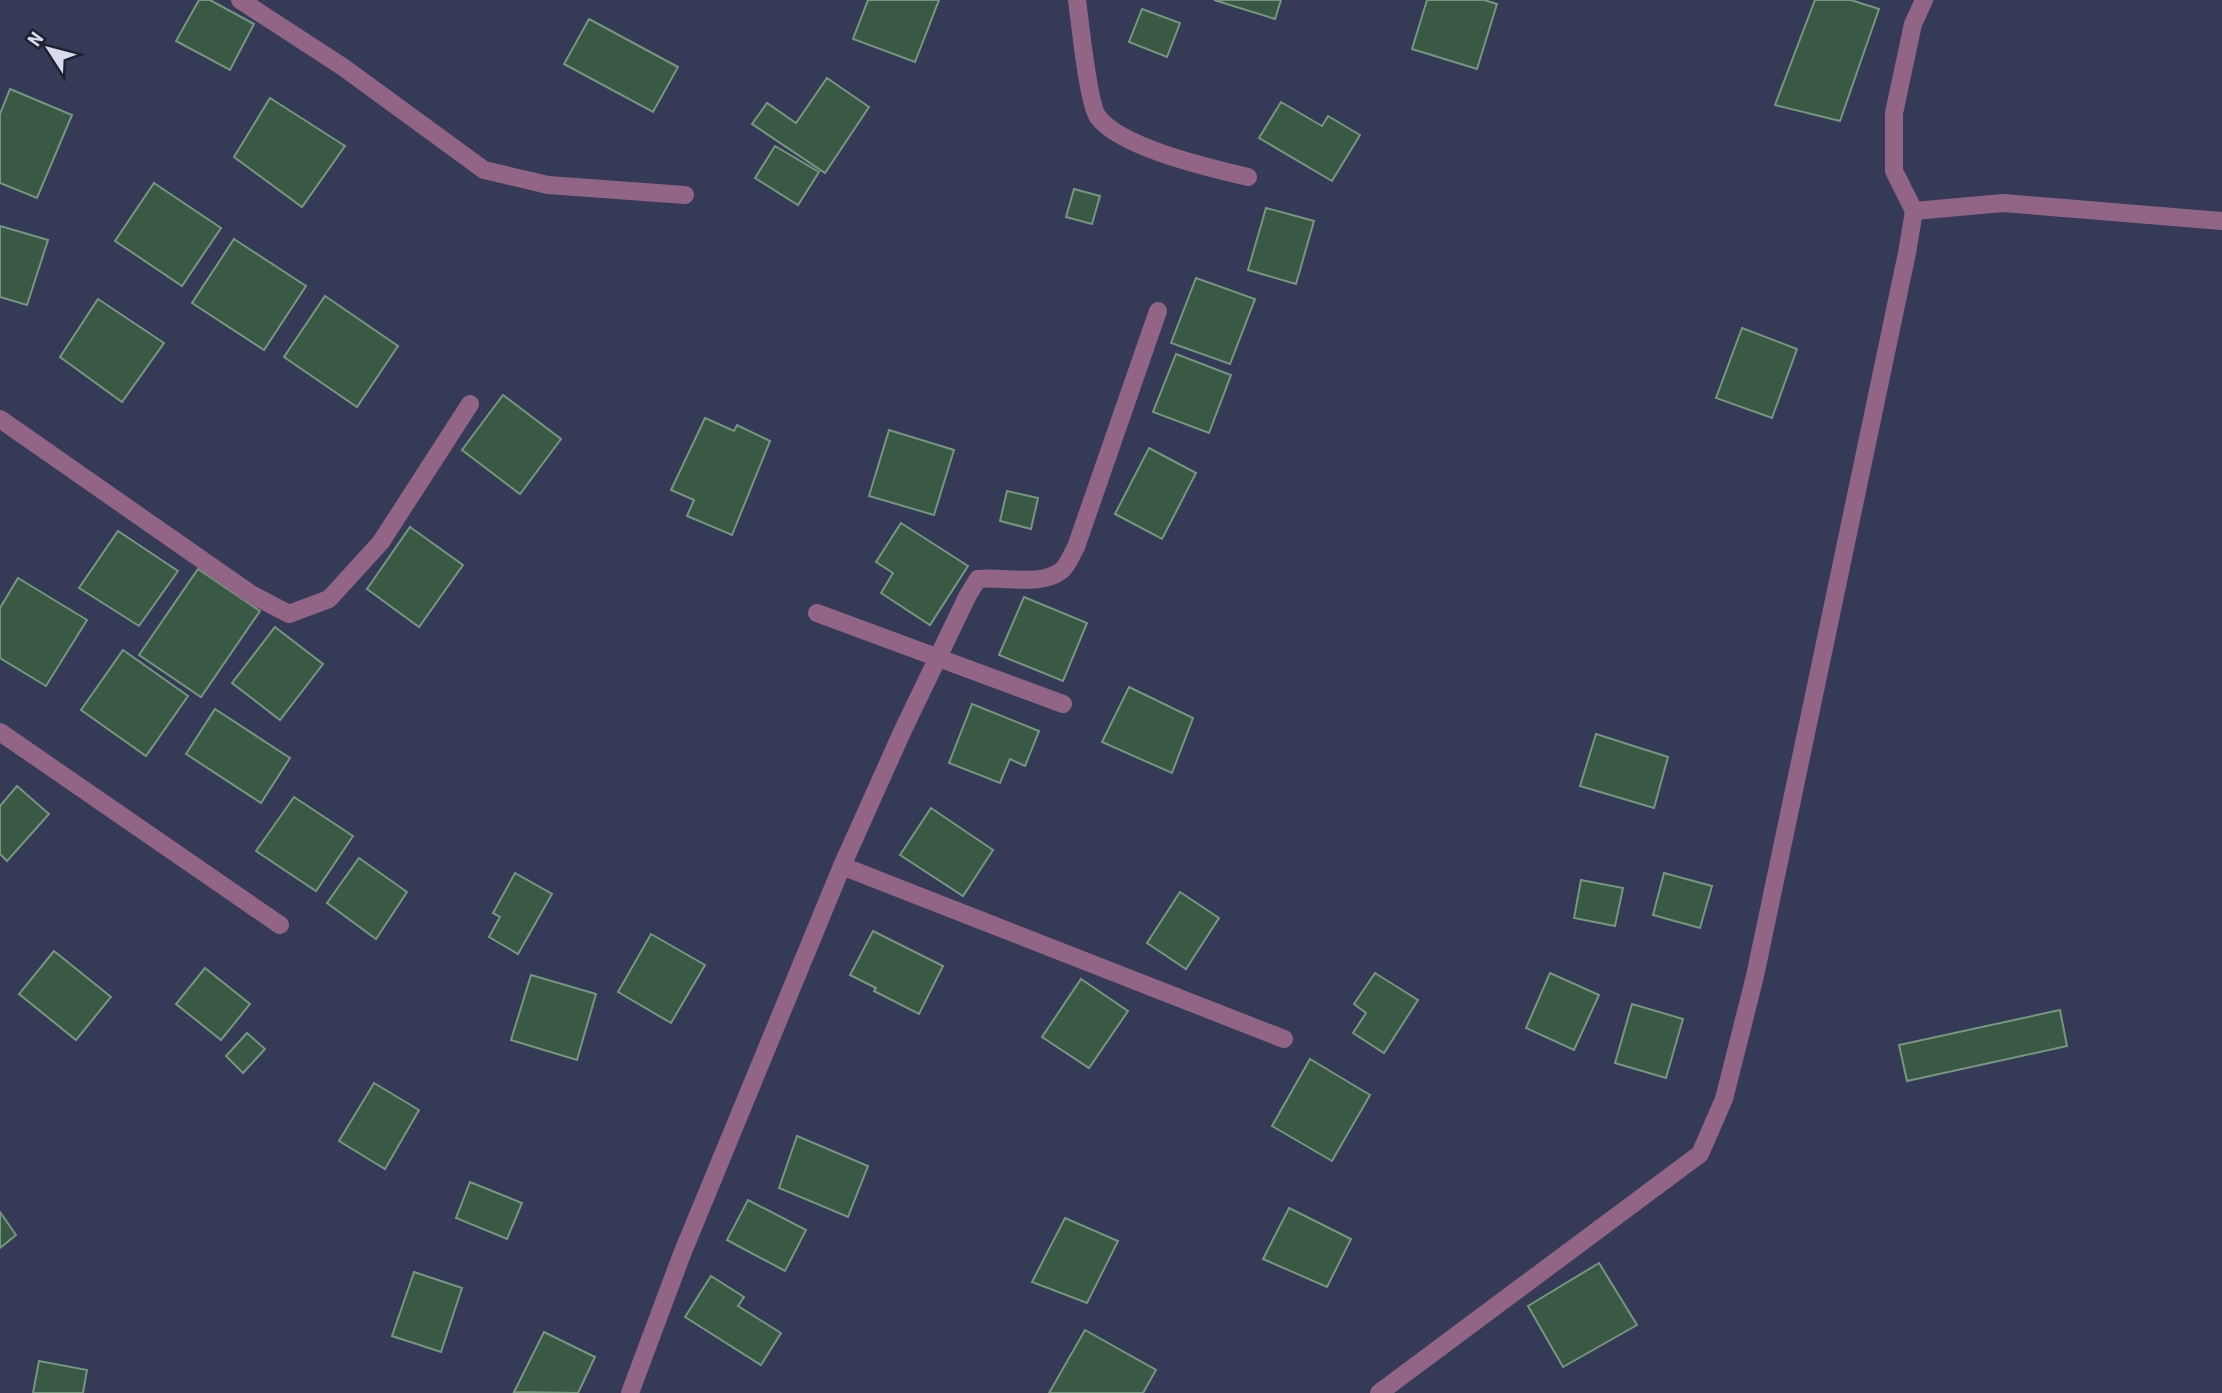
<svg xmlns="http://www.w3.org/2000/svg" width="2222" height="1393" font-family="'Roboto Condensed',sans-serif">
  <rect width="100%" height="100%" fill="#353a57"/>
  <g fill="#395944" stroke="#75967f" stroke-width="2">
    <path d="M199,0H210L254,24L230,70L176,41Z"/>
    <path d="M868,0H939L915,62L853,39Z"/>
    <path d="M1214,0H1281L1275,19Z"/>
    <path d="M1427,0H1484L1497,4L1477,69L1412,49Z"/>
    <path d="M1815,0H1851L1879,9L1840,121L1775,105Z"/>
    <path d="M1142,9L1180,23L1167,57L1129,42Z"/>
    <path d="M589,19L678,67L653,112L564,64Z"/>
    <path d="M827,78L869,107L825,173L752,124L767,103L796,123Z"/>
    <path d="M10,89L72,115L37,198L0,183V114Z"/>
    <path d="M270,98L345,146L302,207L234,157Z"/>
    <path d="M1281,102L1322,126L1328,116L1360,135L1332,181L1259,138Z"/>
    <path d="M775,146L819,172L798,205L755,178Z"/>
    <path d="M154,183L221,228L182,286L115,241Z"/>
    <path d="M1074,189L1100,196L1092,224L1066,217Z"/>
    <path d="M1266,208L1314,221L1296,284L1248,270Z"/>
    <path d="M0,226L48,240L27,305L0,297Z"/>
    <path d="M234,239L306,286L264,350L192,303Z"/>
    <path d="M1196,278L1255,299L1230,364L1171,343Z"/>
    <path d="M325,296L398,346L357,407L284,357Z"/>
    <path d="M98,299L164,343L122,402L60,357Z"/>
    <path d="M1742,328L1797,349L1772,418L1716,398Z"/>
    <path d="M1176,354L1231,375L1209,433L1153,412Z"/>
    <path d="M503,395L561,439L520,494L462,450Z"/>
    <path d="M705,418L734,431L737,425L770,441L732,535L687,516L694,500L671,490Z"/>
    <path d="M889,430L954,450L934,515L869,496Z"/>
    <path d="M1149,448L1196,473L1162,539L1115,514Z"/>
    <path d="M1007,491L1038,498L1031,529L1000,521Z"/>
    <path d="M901,523L968,566L930,625L881,593L893,573L876,562Z"/>
    <path d="M410,527L463,565L419,627L367,589Z"/>
    <path d="M118,531L178,571L139,626L79,588Z"/>
    <path d="M198,569L260,611L201,697L139,655Z"/>
    <path d="M18,578L87,620L46,686L0,658V608Z"/>
    <path d="M1024,597L1087,623L1063,681L999,655Z"/>
    <path d="M275,627L323,664L280,720L232,683Z"/>
    <path d="M123,650L188,696L146,756L81,710Z"/>
    <path d="M1129,687L1193,718L1172,773L1102,742Z"/>
    <path d="M972,704L1039,731L1025,766L1010,759L1000,783L949,763Z"/>
    <path d="M215,709L290,758L261,803L186,754Z"/>
    <path d="M1596,734L1668,757L1654,808L1580,786Z"/>
    <path d="M17,786L49,814L7,861L0,854V806Z"/>
    <path d="M294,797L353,836L316,891L256,851Z"/>
    <path d="M931,808L993,850L963,896L900,855Z"/>
    <path d="M359,858L407,892L376,939L327,903Z"/>
    <path d="M515,873L552,894L518,954L489,937L500,917L493,913Z"/>
    <path d="M1664,873L1712,886L1700,928L1653,915Z"/>
    <path d="M1581,880L1623,888L1615,926L1574,918Z"/>
    <path d="M1180,892L1219,918L1186,969L1147,943Z"/>
    <path d="M873,931L943,966L919,1014L874,991L876,988L850,975Z"/>
    <path d="M651,934L705,965L671,1023L618,992Z"/>
    <path d="M54,951L111,997L76,1040L19,994Z"/>
    <path d="M205,968L250,1004L221,1040L176,1004Z"/>
    <path d="M1375,973L1418,1000L1384,1053L1353,1033L1366,1013L1354,1004Z"/>
    <path d="M1550,973L1599,995L1574,1050L1526,1028Z"/>
    <path d="M531,975L596,994L577,1060L511,1040Z"/>
    <path d="M1081,979L1128,1011L1089,1068L1042,1037Z"/>
    <path d="M1632,1004L1683,1019L1666,1078L1615,1063Z"/>
    <path d="M2060,1010L2067,1046L1907,1081L1899,1045Z"/>
    <path d="M247,1033L265,1049L243,1073L226,1056Z"/>
    <path d="M1310,1059L1370,1095L1332,1161L1272,1126Z"/>
    <path d="M374,1083L419,1110L385,1169L339,1141Z"/>
    <path d="M797,1136L868,1166L848,1217L779,1188Z"/>
    <path d="M470,1182L522,1203L507,1239L456,1218Z"/>
    <path d="M748,1200L806,1230L785,1271L727,1240Z"/>
    <path d="M1289,1208L1351,1239L1327,1287L1263,1259Z"/>
    <path d="M0,1212L16,1235L0,1248Z"/>
    <path d="M1065,1218L1118,1241L1087,1303L1032,1282Z"/>
    <path d="M1599,1263L1637,1325L1563,1367L1528,1306Z"/>
    <path d="M414,1272L462,1288L441,1352L392,1336Z"/>
    <path d="M711,1276L744,1297L738,1306L781,1333L761,1365L685,1317Z"/>
    <path d="M1085,1330L1156,1370L1143,1393H1049Z"/>
    <path d="M544,1332L595,1357L578,1393L514,1392Z"/>
    <path d="M39,1361L87,1370L83,1393H33Z"/>
  </g>
  <g fill="none" stroke-linecap="round" stroke-linejoin="round">
    <g stroke="#926587" stroke-width="18">
      <path d="M240,0L343,67L484,170L548,185L685,195"/>
      <path d="M1077,0C1080,21 1088,104 1098,117C1121,148 1211,168 1248,177"/>
      <path d="M1914,211L2003,203L2222,221"/>
      <path d="M0,419L251,594L289,614L329,599L381,542L470,404"/>
      <path d="M817,613L1063,704"/>
      <path d="M0,732L280,925"/>
      <path d="M842,866L1284,1039"/>
      <path d="M630,1393L682,1254L842,866L903,730L968,595L978,579C1004,576 1039,587 1061,571C1067,567 1072,554 1076,547L1158,311"/>
      <path d="M1379,1393L1700,1154L1724,1099L1755,976L1907,253L1914,211L1894,171V113L1913,24L1924,0"/>
    </g>
  </g>
  <g transform="translate(49 49) rotate(306)" stroke="#202230" stroke-width="5" paint-order="stroke">
  <path d="M0-5L12 26L0 18L-12 26Z" fill="#d8dcee"/>
  <text y="-10" font-size="19" font-weight="bold" text-anchor="middle" fill="#d8dcee">N</text>
  </g>
</svg>
